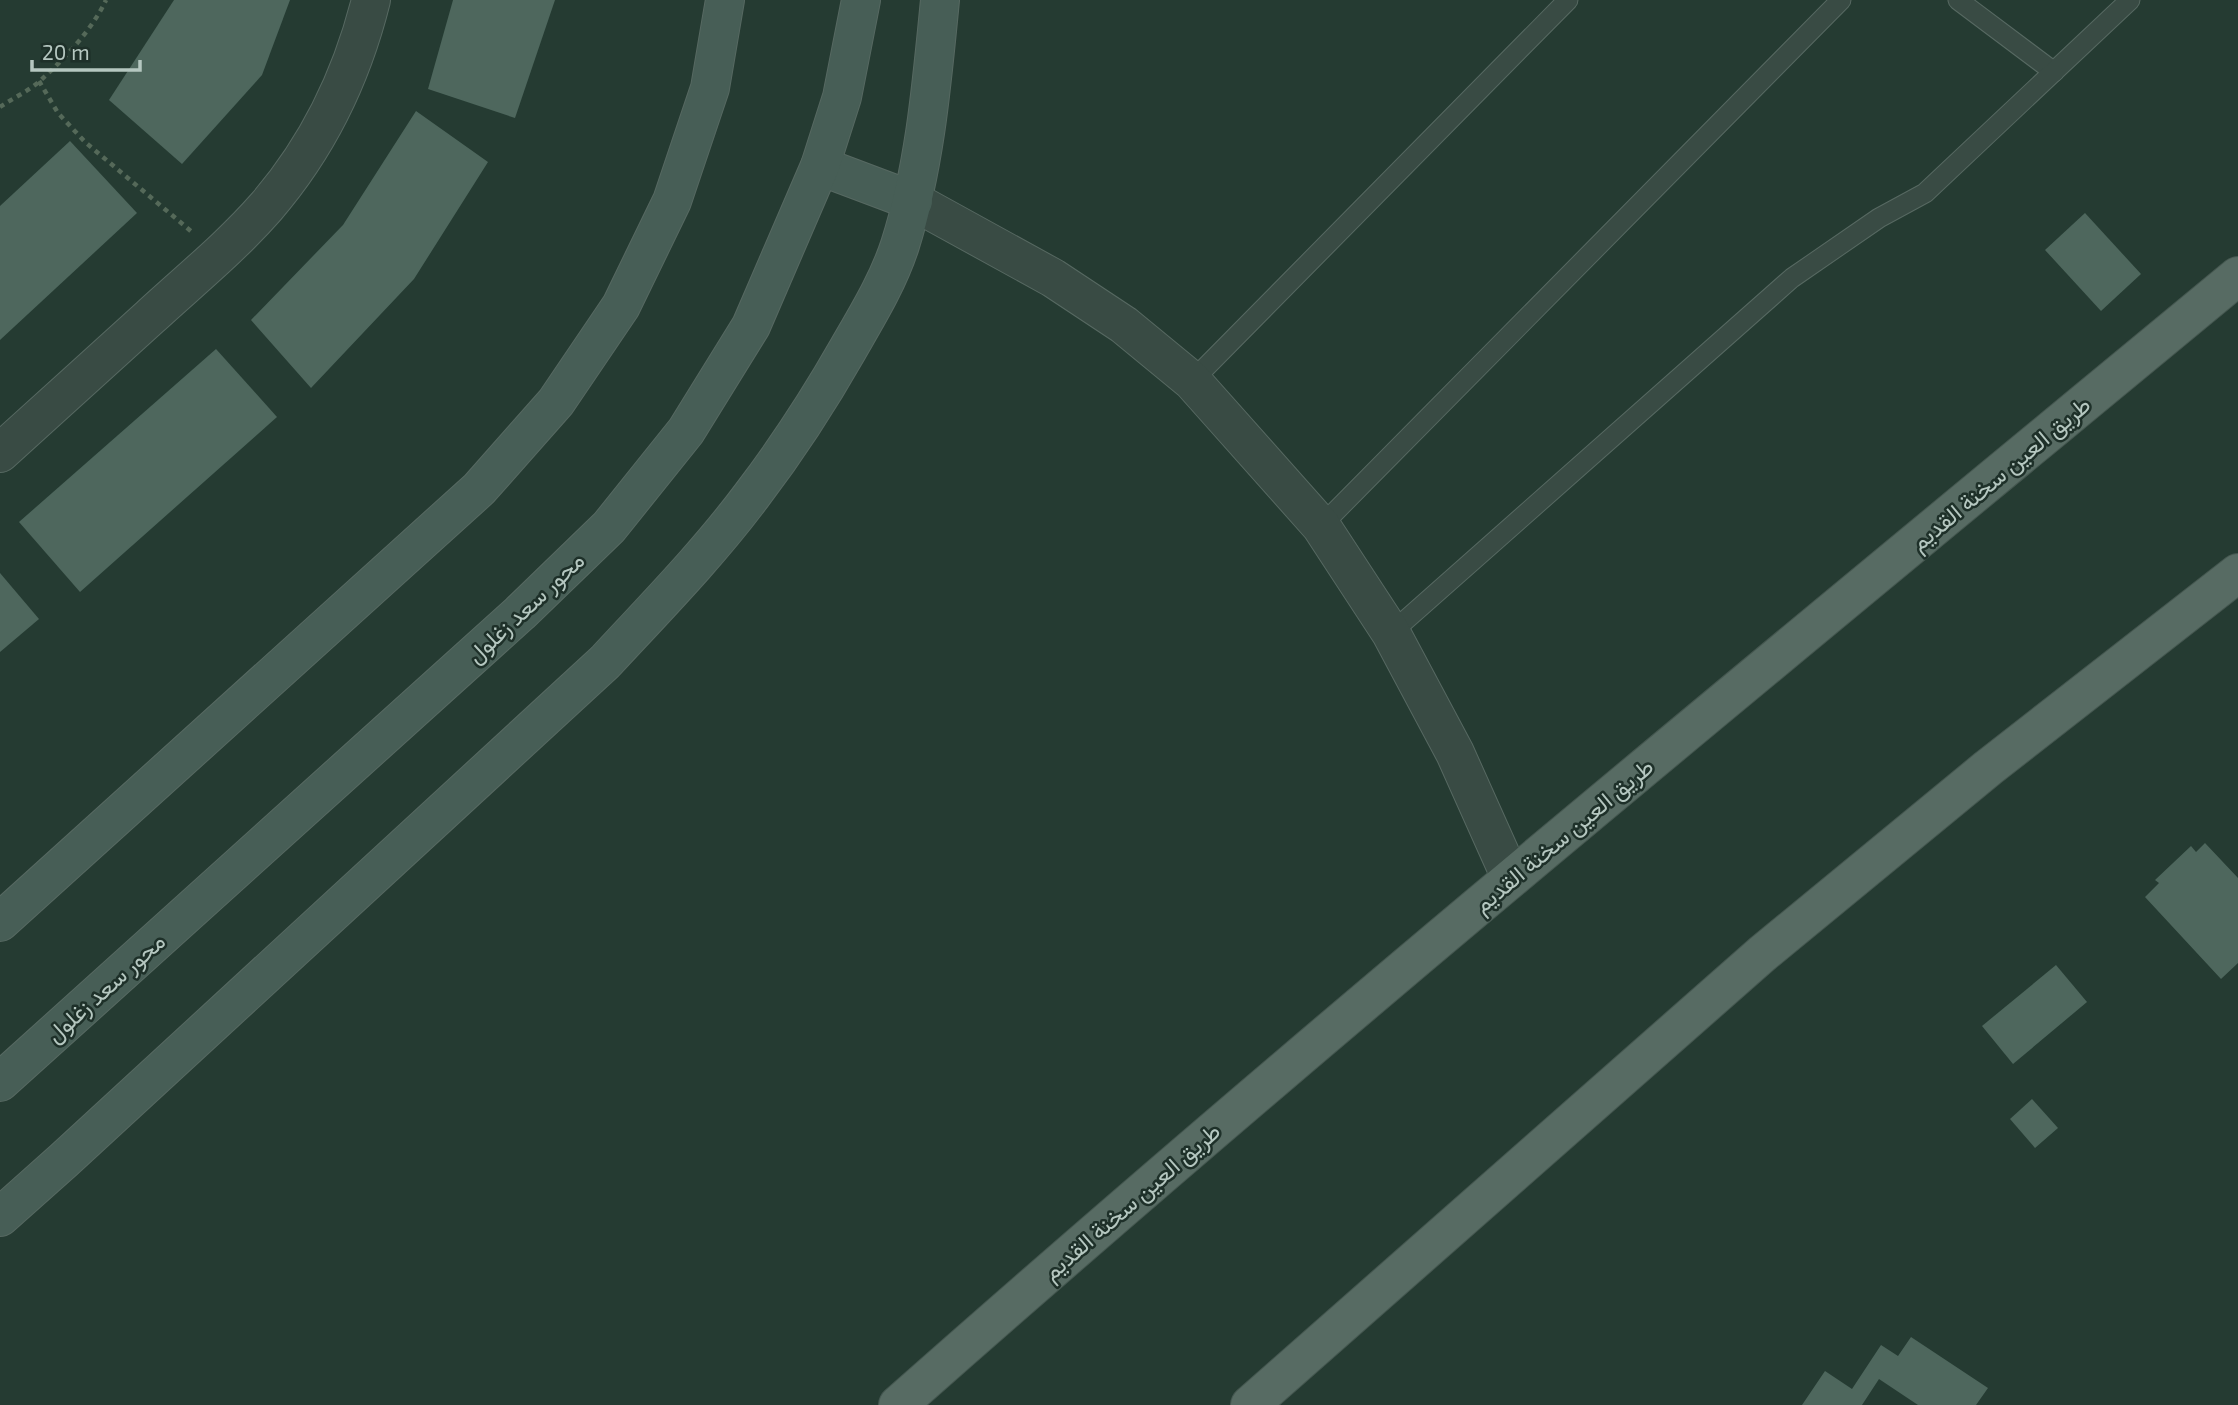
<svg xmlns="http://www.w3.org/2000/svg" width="2238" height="1405" font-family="'Exo 2',Vazirmatn,sans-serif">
  <rect width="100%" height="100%" fill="#253b32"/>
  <g fill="#4e675d">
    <path d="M174,0H290L262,75L182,164L109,100Z"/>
    <path d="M453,0H555L515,118L428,89Z"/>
    <path d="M416,111L488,162L414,279L311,388L251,320L343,225Z"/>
    <path d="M70,141L137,213L0,340V206Z"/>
    <path d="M2085,213L2141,274L2101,311L2045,250Z"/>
    <path d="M216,349L277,417L80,592L19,522Z"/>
    <path d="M0,573L39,619L0,652Z"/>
    <path d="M2205,843L2238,878V963L2221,979L2145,897L2159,883L2155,880L2191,846L2196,852Z"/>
    <path d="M2056,965L2087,1002L2013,1064L1982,1026Z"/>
    <path d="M2032,1099L2058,1128L2035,1148L2010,1119Z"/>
    <path d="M1911,1337L1988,1388L1976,1405H1918L1879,1379L1862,1405H1802L1825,1371L1852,1389L1881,1345L1898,1356Z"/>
  </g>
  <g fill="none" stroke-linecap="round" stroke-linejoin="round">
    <g stroke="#576962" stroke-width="21">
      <g id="lane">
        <path d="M1958,0L2054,72"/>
        <path d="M1192,381L1568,0"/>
        <path d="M1321,526L1841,0"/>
        <path d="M1391,633L1792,278L1879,218L1925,193L2130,0"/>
      </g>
    </g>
    <g stroke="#576962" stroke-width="40">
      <g id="street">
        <path d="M913,201L1053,278L1124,325L1192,381L1321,526L1391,633L1455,753L1511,878"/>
        <path d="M0,453C50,408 100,362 150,317C189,281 231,247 266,207C317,148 352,76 371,0"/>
      </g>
    </g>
    <g stroke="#576962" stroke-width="40">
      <g id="secondary">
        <path d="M820,166L913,201"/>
        <path d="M0,922L479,489L556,402L621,306L672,201L710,88L725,0"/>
        <path d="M0,1082L520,613L609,527L686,431L751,326L820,166L842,97L861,0"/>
        <path d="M0,1217L64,1160L605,662C655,608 708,554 752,495C787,449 819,400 848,349C867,316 888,282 900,245C925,166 932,82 940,0"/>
      </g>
    </g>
    <g stroke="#455750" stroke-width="40">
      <g id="primary">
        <path d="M898,1405C1335,1018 1788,648 2238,276"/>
        <path d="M1250,1405L1762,954L1988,768L2238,573"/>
      </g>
    </g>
    <g stroke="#556959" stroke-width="4.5" stroke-dasharray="5 5" stroke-linecap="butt">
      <path d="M39,81L58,113L85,142L192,232"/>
      <path d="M0,107C13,98 29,91 41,80C65,58 92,30 106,0"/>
    </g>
    <use href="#lane" stroke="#394b44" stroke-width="19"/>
    <use href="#street" stroke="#394b44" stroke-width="38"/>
    <use href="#secondary" stroke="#475e56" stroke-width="38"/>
    <use href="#primary" stroke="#576b63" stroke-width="38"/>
  </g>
  <g text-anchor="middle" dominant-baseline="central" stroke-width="5" stroke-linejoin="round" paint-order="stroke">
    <g font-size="23" fill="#b5c7c0" stroke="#1e3029">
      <text transform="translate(2000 473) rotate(-40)">طريق العين سخنة القديم</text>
      <text transform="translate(525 607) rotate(-43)">محور سعد زغلول</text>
      <text transform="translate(1563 835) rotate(-40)">طريق العين سخنة القديم</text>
      <text transform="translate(105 987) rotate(-42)">محور سعد زغلول</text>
      <text transform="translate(1131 1201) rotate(-41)">طريق العين سخنة القديم</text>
    </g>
  </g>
  <path d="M32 60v10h108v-10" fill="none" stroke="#b5c7c0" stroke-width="3.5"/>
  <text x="42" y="60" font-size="21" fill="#b5c7c0" stroke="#1e3029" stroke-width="5" paint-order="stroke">20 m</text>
</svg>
